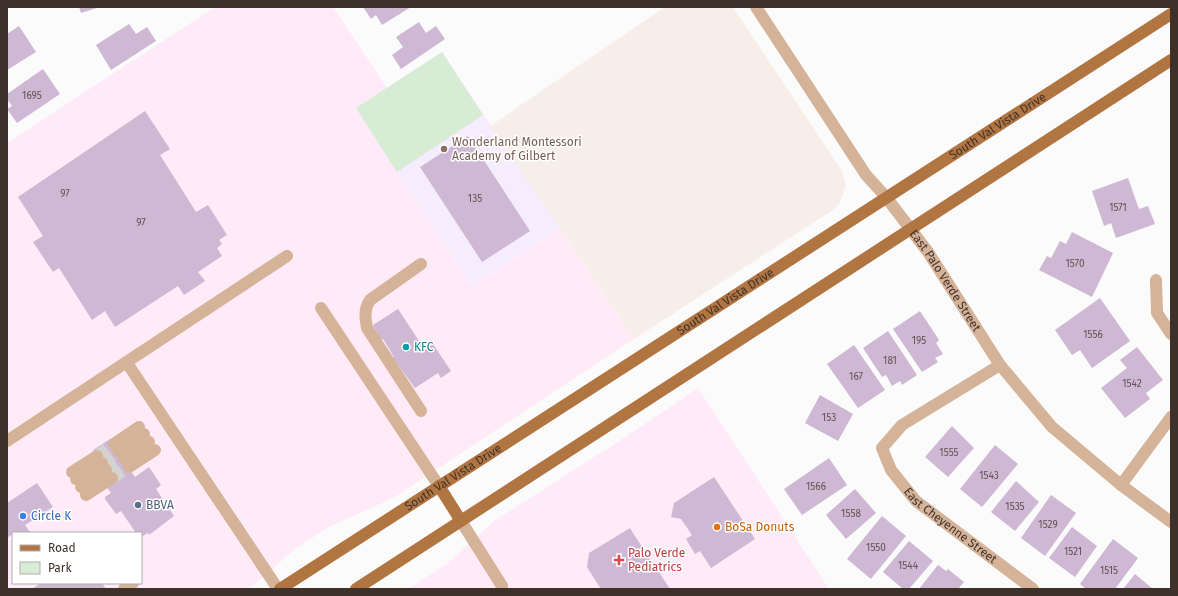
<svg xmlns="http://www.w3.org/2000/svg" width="1178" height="596" font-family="'Fira Sans',sans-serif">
  <rect width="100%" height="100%" fill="#fbfbfb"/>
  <g fill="#ffeaf8" fill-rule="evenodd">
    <path d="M215,7H333L387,88L442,52L634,339L393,498L329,527L295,549L249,589H7V143ZM13,533H141V583H13Z"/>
    <path d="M698,388L829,589H408L448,563L494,521L616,443Z"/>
  </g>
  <path fill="#f7eeea" d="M665,7H733L842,171L846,185L840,203L833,210L634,339L560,228L490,126Z"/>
  <path fill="#f5edfe" d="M442,52L490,126L560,228L472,286L356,108Z"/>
  <path fill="#d7ecd5" d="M442,52L483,115L397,172L356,108Z"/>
  <g fill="#ceb8d4">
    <path d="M79,7H100L81,13Z"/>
    <path d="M363,7H411L382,25L376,15L371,19Z"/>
    <path d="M419,22L426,33L436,26L445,39L401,69L392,55L403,47L396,37Z"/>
    <path d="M129,24L136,34L147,27L156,41L111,70L96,45Z"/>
    <path d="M19,26L36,52L7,70V34Z"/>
    <path d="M43,69L60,94L17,123L7,109L12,106L7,99V94Z"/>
    <path d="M145,111L170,149L160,155L196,212L208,205L227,235L219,240L222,244L217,248L222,256L198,272L205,281L184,295L178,286L115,327L105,311L92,320L59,268L53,272L33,242L43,236L18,197Z"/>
    <path d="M468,136L530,231L482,262L420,167Z"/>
    <path d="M1128,178L1139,209L1148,206L1155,224L1116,238L1111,223L1104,226L1092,191Z"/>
    <path d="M1072,232L1113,253L1092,297L1039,270L1047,256L1051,258L1060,241L1066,244Z"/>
    <path d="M1100,298L1130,341L1092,368L1080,350L1072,355L1055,330Z"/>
    <path d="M398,309L425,350L433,344L451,371L441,378L438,373L415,388L393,358L394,357L383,339L381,340L373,325Z"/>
    <path d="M920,311L939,340L936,343L943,354L935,358L938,362L922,372L893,329Z"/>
    <path d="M888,331L917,375L902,385L900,381L892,386L886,375L882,377L863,348Z"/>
    <path d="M854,345L885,390L858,408L827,364Z"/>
    <path d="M1137,347L1163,380L1146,393L1150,399L1125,418L1101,388L1127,368L1120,360Z"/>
    <path d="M820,395L853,414L838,441L805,423Z"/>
    <path d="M952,426L974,448L948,477L925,457Z"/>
    <path d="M110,439L135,477L149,467L161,485L156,489L174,516L149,535L148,533L141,537V533H136L121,511L116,514L105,499V497L111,493L106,486L113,481L93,450Z"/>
    <path d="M995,445L1018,464L982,507L960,489Z"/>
    <path d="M829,458L847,485L802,515L784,489Z"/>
    <path d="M714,477L755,539L711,568L700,551L695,554L686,539L692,535L681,519L671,517L674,503Z"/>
    <path d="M1016,481L1039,502L1015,531L991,512Z"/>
    <path d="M37,483L53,507L25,525L30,532L13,533V538L11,535L7,538V503Z"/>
    <path d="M855,489L876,513L846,539L826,515Z"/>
    <path d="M1051,495L1076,513L1045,556L1021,538Z"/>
    <path d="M882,516L906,536L871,579L847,559Z"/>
    <path d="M1072,527L1097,546L1075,577L1049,558Z"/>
    <path d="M630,528L633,533L670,589H601L587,567L589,553Z"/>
    <path d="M1113,539L1138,558L1115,589H1086L1080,584Z"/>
    <path d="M909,541L933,561L909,589H903L883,572Z"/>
    <path d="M938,565L946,571L948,569L964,582L958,589H919Z"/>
    <path d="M1135,574L1153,589H1123Z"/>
    <path d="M41,583H102L106,589H32Z"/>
  </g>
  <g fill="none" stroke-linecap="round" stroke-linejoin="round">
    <g stroke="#d5d3d1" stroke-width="12" stroke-dasharray="12 6" stroke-linecap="butt">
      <path d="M97,456L114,444"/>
      <path d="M102,463L118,451"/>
      <path d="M106,470L124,459"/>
      <path d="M112,478L129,467"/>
    </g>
    <g stroke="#d5b399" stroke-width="12">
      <path id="s1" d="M756,7L866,175L886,197L928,252L1000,365L1052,427L1121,485L1171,522"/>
      <path d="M421,264L370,300C364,309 365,317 367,328L421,411"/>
      <path d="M1156,280L1157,313L1171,334"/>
      <path d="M321,308L439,486"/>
      <path d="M127,363L278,589"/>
      <path id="s2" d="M1000,365L902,425L882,448L891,470L916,501L1033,589"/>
      <path d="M7,441L287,256"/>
      <path d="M114,444L139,427"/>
      <path d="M118,451L144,434"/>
      <path d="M124,459L149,442"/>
      <path d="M129,467L155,450"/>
      <path d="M72,472L97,456"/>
      <path d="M76,479L102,463"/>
      <path d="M1121,485L1171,417"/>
      <path d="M81,487L106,470"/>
      <path d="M86,495L112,478"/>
      <path d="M461,521L502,586"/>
      <path d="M124,589L133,583"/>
    </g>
    <g stroke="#b17542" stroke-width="12">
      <path d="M439,486L461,521"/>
      <path id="s3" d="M280,589L1171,14"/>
      <path d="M356,589L1171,60"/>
    </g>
  </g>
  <circle fill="#8d6e63" stroke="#fff" stroke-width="1.5" cx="444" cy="149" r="4"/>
  <circle fill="#0f9aa8" stroke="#fff" stroke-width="1.5" cx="406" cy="347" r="4"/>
  <circle fill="#5c6f8a" stroke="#fff" stroke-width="1.5" cx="138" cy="505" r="4"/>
  <circle fill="#3f7fe0" stroke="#fff" stroke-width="1.5" cx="23" cy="516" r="4"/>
  <circle fill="#e8710a" stroke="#fff" stroke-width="1.5" cx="717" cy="527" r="4"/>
  <path fill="#e0444e" stroke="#fff" stroke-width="1.5" d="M617 554h4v4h4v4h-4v4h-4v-4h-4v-4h4z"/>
  <g text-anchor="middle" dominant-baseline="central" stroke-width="3" stroke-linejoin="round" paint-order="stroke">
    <g font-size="10" fill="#625354">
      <text x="32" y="96">1695</text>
      <text x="65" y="194">97</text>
      <text x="475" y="199">135</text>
      <text x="1118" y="208">1571</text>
      <text x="141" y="223">97</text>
      <text x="1075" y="264">1570</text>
      <text x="1093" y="335">1556</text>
      <text x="919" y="341">195</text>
      <text x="890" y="361">181</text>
      <text x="856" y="377">167</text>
      <text x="1132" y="384">1542</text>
      <text x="829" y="418">153</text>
      <text x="949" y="453">1555</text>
      <text x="989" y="476">1543</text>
      <text x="816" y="487">1566</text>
      <text x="1015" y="507">1535</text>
      <text x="851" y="514">1558</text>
      <text x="1048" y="525">1529</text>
      <text x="876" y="548">1550</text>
      <text x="1073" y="552">1521</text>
      <text x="908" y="566">1544</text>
      <text x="1109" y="571">1515</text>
    </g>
    <g font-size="12" fill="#3e312a" stroke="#fff">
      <text stroke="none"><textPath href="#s3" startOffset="854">South Val Vista Drive</textPath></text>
      <text stroke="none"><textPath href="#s1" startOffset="333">East Palo Verde Street</textPath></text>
      <text stroke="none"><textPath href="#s3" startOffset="530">South Val Vista Drive</textPath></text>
      <text stroke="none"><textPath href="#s3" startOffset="206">South Val Vista Drive</textPath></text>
      <text stroke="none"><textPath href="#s2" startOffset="251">East Cheyenne Street</textPath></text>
    </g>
    <g font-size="12" fill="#785e54" stroke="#fff" text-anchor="start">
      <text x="452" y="142">Wonderland Montessori<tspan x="452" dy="14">Academy of Gilbert</tspan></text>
    </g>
    <g font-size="12" fill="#0d838f" stroke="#fff" text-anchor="start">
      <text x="414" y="347">KFC</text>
    </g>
    <g font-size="12" fill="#4e5e75" stroke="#fff" text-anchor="start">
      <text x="146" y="505">BBVA</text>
    </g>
    <g font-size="12" fill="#366cbe" stroke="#fff" text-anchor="start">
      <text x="31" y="516">Circle K</text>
    </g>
    <g font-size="12" fill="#c56008" stroke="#fff" text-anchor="start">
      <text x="725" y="527">BoSa Donuts</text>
    </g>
    <g font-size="12" fill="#be3a42" stroke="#fff" text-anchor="start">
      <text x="628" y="553">Palo Verde<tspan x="628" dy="14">Pediatrics</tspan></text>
    </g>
  </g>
  <rect width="1178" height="596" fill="none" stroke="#3e312a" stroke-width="16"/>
  <rect x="12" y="532" width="130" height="52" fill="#ffffff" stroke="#b2adaa"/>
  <rect x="20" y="545" width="20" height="6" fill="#b17542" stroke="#b2adaa"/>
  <text x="48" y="552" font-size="12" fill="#3e312a">Road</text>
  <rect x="20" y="562" width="20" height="12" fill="#d7ecd5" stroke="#b2adaa"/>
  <text x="48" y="572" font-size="12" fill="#3e312a">Park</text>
</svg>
